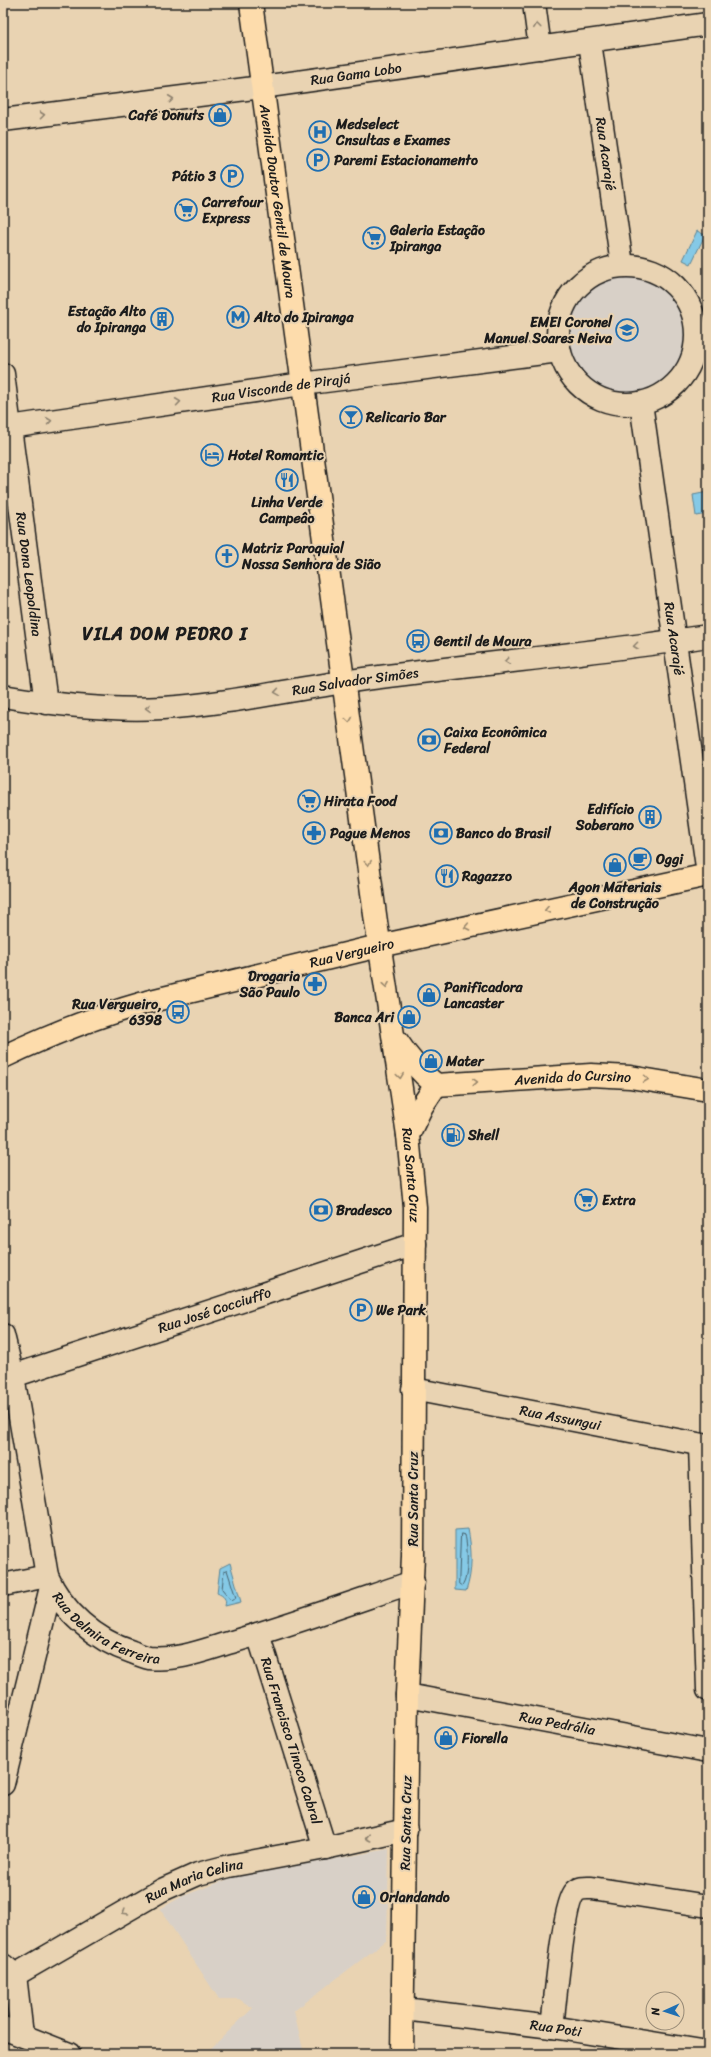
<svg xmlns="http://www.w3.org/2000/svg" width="711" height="2057" font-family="Sriracha,sans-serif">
  <rect width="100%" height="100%" fill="#e9d3b2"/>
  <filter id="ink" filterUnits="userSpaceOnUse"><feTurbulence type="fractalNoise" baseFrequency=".025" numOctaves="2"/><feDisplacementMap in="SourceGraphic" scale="8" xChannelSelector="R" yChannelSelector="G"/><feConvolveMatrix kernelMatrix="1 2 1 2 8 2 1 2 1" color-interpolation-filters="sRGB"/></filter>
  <g filter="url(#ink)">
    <g fill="#d8d0c7">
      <circle cx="627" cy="335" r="58"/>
      <path d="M389,1849L387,1940L294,2011L304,2054H264L263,2051L259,2054H205L253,2008L239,1999H219L160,1909L183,1896L231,1878Z"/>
    </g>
    <g fill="#85c9e6" stroke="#5b8495">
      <path d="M697,231L705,235L691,264L683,260Z"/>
      <path d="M708,492V504H706L707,514L696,516L693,495Z"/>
      <path d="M468,1529C472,1549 473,1571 466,1591L455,1590V1530Z"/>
      <path d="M230,1563L241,1602L225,1606C227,1599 224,1596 217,1593L220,1568Z"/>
    </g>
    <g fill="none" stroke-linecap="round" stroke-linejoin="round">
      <g stroke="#46616d" stroke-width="1">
        <path d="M461,1534L465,1535C468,1546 469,1578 462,1586L459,1584Z"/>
        <path d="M227,1570L236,1598L232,1601L222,1589L224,1571Z"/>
      </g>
      <g stroke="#1c1c1c" stroke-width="25">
        <g id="minor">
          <path d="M534,3L540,48"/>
          <path id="s1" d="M590,42L622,265"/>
          <path id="s2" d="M3,120L262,87L708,24"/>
          <circle cx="627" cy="335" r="69"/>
          <path id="s3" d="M3,374L46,703"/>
          <path id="s4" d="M641,403L708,874"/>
          <path id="s5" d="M3,428L302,384L559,351"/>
          <path id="s6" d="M3,696C56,705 109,711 163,708C230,704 297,688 364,679C479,664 594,653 708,636"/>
          <path id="s7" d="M3,1335L13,1376L47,1576C62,1611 95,1640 132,1652C137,1654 144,1657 149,1658C179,1661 207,1649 235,1641C295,1623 354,1602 413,1582"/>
          <path id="s8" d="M13,1376L415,1244"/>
          <path id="s9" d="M413,1389L708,1446"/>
          <path d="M700,1445L708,1690"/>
          <path d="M3,1585L47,1576"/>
          <path id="s10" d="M258,1634L325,1848"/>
          <path id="s11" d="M407,1695L708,1751"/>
          <path d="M3,1784L51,1587"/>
          <path d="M3,1965L15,1975L22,2035"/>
          <path id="s12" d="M3,1985L15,1975L162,1890L198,1874L229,1866L325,1848L406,1830"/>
          <path id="s13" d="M404,2009L552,2027L708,2052"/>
          <path d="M552,2027C555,2005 563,1904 575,1892C580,1887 586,1888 592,1888L708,1906"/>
          <path d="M3,2028L69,2054"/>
        </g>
      </g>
      <g stroke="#1c1c1c" stroke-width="25">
        <g id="major">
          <path id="s14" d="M251,3L376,922L408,1135L415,1207L413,1555L407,1695L402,2054"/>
          <path d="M397,1041C408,1058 420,1072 436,1085"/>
          <path id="s15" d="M3,1057C49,1035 97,1016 147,1002L379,946L708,875"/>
          <path id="s16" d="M436,1085L591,1075L630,1077L708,1090"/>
          <path d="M408,1135L422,1106L436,1085"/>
        </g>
      </g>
      <use href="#minor" stroke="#e9d3b2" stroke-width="22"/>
      <use href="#major" stroke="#fddcac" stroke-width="22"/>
    </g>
    <defs><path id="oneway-chevron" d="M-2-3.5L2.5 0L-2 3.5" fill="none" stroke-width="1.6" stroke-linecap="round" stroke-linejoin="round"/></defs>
    <g stroke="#8d816e">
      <use href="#oneway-chevron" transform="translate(537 26) rotate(-97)"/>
      <use href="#oneway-chevron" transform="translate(171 99) rotate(-7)"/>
      <use href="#oneway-chevron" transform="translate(42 115) rotate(-7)"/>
      <use href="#oneway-chevron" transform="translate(178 402) rotate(-8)"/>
      <use href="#oneway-chevron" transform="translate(49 421) rotate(-8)"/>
      <use href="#oneway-chevron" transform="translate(636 646) rotate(173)"/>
      <use href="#oneway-chevron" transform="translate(507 661) rotate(173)"/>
      <use href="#oneway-chevron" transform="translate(277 692) rotate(171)"/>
      <use href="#oneway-chevron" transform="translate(148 708) rotate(179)"/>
      <use href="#oneway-chevron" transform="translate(368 1838) rotate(167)"/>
      <use href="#oneway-chevron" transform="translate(125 1912) rotate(149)"/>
    </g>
    <g stroke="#98866b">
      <use href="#oneway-chevron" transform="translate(349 720) rotate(82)"/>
      <use href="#oneway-chevron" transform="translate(368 863) rotate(82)"/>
      <use href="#oneway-chevron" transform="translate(547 910) rotate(168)"/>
      <use href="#oneway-chevron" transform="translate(467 927) rotate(168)"/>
      <use href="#oneway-chevron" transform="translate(386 985) rotate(81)"/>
      <use href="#oneway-chevron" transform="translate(400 1076) rotate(82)"/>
      <use href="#oneway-chevron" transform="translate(646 1079) rotate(8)"/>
      <use href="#oneway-chevron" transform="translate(475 1082) rotate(-4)"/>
    </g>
  </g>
  <defs>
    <g id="shop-ring" transform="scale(1.15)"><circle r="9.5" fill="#e9d3b2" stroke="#1f6fb2" stroke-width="1.5"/><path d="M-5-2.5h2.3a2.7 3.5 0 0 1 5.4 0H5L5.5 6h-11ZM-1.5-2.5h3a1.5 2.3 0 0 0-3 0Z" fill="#1f6fb2"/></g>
    <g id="hospital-ring" transform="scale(1.15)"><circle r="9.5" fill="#e9d3b2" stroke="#1f6fb2" stroke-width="1.5"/><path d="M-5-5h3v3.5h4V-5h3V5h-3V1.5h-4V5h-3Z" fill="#1f6fb2"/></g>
    <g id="parking-ring" transform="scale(1.15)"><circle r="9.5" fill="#e9d3b2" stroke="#1f6fb2" stroke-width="1.5"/><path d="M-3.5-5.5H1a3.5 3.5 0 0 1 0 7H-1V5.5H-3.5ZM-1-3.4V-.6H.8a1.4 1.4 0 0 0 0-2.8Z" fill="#1f6fb2"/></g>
    <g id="supermarket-ring" transform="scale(1.15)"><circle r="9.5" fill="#e9d3b2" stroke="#1f6fb2" stroke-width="1.5"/><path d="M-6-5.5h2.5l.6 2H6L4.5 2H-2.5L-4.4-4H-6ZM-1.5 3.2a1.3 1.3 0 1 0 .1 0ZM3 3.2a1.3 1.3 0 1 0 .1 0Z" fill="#1f6fb2"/></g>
    <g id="metro-ring" transform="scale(1.15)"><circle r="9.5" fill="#e9d3b2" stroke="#1f6fb2" stroke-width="1.5"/><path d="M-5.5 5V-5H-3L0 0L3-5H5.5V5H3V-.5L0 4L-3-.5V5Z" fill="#1f6fb2"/></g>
    <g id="building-ring" transform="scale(1.15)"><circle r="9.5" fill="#e9d3b2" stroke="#1f6fb2" stroke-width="1.5"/><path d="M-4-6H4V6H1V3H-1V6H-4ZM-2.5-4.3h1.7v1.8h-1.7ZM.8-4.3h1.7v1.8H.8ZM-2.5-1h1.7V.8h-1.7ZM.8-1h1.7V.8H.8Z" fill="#1f6fb2"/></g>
    <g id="school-ring" transform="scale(1.15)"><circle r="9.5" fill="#e9d3b2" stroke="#1f6fb2" stroke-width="1.5"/><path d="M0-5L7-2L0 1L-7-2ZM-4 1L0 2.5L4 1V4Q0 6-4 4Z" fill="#1f6fb2"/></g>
    <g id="bar-ring" transform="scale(1.15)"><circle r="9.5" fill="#e9d3b2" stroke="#1f6fb2" stroke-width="1.5"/><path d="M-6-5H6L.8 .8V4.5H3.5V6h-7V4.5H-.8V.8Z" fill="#1f6fb2"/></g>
    <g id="hotel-ring" transform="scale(1.15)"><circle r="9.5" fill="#e9d3b2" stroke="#1f6fb2" stroke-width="1.5"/><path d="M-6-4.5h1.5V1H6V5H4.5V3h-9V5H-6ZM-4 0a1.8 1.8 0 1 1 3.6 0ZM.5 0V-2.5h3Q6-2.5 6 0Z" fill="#1f6fb2"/></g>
    <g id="restaurant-ring" transform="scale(1.15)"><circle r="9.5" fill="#e9d3b2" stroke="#1f6fb2" stroke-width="1.5"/><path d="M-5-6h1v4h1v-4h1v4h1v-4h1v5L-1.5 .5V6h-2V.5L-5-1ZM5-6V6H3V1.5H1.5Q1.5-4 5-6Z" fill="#1f6fb2"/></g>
    <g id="church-ring" transform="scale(1.15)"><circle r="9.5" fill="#e9d3b2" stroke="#1f6fb2" stroke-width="1.5"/><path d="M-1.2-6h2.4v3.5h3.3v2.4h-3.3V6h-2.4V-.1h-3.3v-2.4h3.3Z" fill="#1f6fb2"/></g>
    <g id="bus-ring" transform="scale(1.15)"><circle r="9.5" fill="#e9d3b2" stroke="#1f6fb2" stroke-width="1.5"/><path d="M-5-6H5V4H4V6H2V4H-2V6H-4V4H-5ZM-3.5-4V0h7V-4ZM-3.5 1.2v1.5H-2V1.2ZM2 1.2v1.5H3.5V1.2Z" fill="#1f6fb2"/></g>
    <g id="bank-ring" transform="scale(1.15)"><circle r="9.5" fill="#e9d3b2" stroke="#1f6fb2" stroke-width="1.5"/><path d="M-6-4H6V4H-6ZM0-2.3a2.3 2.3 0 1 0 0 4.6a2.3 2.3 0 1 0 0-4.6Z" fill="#1f6fb2"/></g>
    <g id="pharmacy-ring" transform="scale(1.15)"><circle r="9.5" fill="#e9d3b2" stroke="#1f6fb2" stroke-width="1.5"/><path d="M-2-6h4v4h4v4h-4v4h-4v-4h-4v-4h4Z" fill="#1f6fb2"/></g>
    <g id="cafe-ring" transform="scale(1.15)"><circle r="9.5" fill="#e9d3b2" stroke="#1f6fb2" stroke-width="1.5"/><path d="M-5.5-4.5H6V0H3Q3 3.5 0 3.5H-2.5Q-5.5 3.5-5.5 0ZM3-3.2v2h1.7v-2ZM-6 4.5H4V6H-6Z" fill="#1f6fb2"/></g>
    <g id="fuel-ring" transform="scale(1.15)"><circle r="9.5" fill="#e9d3b2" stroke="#1f6fb2" stroke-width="1.5"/><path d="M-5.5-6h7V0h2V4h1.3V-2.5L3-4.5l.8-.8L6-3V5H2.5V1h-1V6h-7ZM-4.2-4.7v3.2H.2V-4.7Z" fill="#1f6fb2"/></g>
  </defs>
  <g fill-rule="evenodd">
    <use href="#shop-ring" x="220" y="115"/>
    <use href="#hospital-ring" x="320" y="132"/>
    <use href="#parking-ring" x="318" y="160"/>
    <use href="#parking-ring" x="232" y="176"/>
    <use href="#supermarket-ring" x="186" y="210"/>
    <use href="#supermarket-ring" x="374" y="238"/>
    <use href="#metro-ring" x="238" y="317"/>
    <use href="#building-ring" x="162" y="319"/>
    <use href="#school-ring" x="627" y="330"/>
    <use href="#bar-ring" x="351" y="417"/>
    <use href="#hotel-ring" x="212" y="455"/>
    <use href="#restaurant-ring" x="287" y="480"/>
    <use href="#church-ring" x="227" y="556"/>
    <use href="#bus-ring" x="418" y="641"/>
    <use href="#bank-ring" x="429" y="740"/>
    <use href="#supermarket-ring" x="309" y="801"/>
    <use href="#building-ring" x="650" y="817"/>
    <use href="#pharmacy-ring" x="314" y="833"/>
    <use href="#bank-ring" x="441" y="833"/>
    <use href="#cafe-ring" x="640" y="859"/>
    <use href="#shop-ring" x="615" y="865"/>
    <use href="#restaurant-ring" x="447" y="876"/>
    <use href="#pharmacy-ring" x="315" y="984"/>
    <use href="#shop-ring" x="429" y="995"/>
    <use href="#bus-ring" x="178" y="1012"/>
    <use href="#shop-ring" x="409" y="1017"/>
    <use href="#shop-ring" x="431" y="1061"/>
    <use href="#fuel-ring" x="453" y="1135"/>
    <use href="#supermarket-ring" x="586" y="1200"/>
    <use href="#bank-ring" x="321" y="1210"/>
    <use href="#parking-ring" x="361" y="1310"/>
    <use href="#shop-ring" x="446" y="1738"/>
    <use href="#shop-ring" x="364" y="1897"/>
  </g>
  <g text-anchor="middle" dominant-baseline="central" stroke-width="4" stroke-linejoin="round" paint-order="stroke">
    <g font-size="14" fill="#1c1c1c" stroke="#e9d3b2">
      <text stroke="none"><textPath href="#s2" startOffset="356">Rua Gama Lobo</textPath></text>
      <text stroke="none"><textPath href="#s1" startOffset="113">Rua Acarajé</textPath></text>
      <text stroke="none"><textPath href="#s14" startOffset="200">Avenida Doutor Gentil de Moura</textPath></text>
      <text stroke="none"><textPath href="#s5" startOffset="281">Rua Visconde de Pirajá</textPath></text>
      <text stroke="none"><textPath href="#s3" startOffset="202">Rua Dona Leopoldina</textPath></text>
      <text stroke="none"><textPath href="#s4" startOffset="238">Rua Acarajé</textPath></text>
      <text stroke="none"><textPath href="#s6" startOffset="355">Rua Salvador Simões</textPath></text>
      <text stroke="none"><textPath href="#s15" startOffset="365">Rua Vergueiro</textPath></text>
      <text stroke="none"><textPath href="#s16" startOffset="137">Avenida do Cursino</textPath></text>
      <text stroke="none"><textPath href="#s14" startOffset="1183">Rua Santa Cruz</textPath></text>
      <text stroke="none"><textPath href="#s8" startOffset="212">Rua José Cocciuffo</textPath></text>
      <text stroke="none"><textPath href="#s9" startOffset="150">Rua Assungui</textPath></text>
      <text transform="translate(413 1499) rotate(-90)">Rua Santa Cruz</text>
      <text stroke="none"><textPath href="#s7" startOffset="328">Rua Delmira Ferreira</textPath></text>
      <text stroke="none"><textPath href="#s11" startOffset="153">Rua Pedrália</textPath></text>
      <text stroke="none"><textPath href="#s10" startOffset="112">Rua Francisco Tinoco Cabral</textPath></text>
      <text transform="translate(406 1823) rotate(-89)">Rua Santa Cruz</text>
      <text stroke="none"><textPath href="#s12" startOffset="219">Rua Maria Celina</textPath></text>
      <text stroke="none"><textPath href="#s13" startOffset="153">Rua Poti</textPath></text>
    </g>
    <g font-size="14" font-weight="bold" fill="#1c1c1c" stroke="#e9d3b2" text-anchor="start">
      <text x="204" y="115" text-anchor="end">Café Donuts</text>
      <text x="336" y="124">Medselect<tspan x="336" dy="16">Cnsultas e Exames</tspan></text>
      <text x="334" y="160">Paremi Estacionamento</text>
      <text x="216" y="176" text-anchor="end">Pátio 3</text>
      <text x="202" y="202">Carrefour<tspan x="202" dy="16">Express</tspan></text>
      <text x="390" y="230">Galeria Estação<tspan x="390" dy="16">Ipiranga</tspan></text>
      <text x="146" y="311" text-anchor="end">Estação Alto<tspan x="146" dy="16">do Ipiranga</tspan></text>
      <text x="254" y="317">Alto do Ipiranga</text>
      <text x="612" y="322" text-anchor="end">EMEI Coronel<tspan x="612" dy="16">Manuel Soares Neiva</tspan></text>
      <text x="366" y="417">Relicario Bar</text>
      <text x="228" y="455">Hotel Romantic</text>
      <text x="287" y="502" text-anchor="middle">Linha Verde<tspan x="287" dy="16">Campeâo</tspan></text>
      <text x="242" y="548">Matriz Paroquial<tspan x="242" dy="16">Nossa Senhora de Sião</tspan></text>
      <text x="434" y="641">Gentil de Moura</text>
      <text x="444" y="732">Caixa Econômica<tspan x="444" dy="16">Federal</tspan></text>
      <text x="324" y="801">Hirata Food</text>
      <text x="634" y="809" text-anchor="end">Edifício<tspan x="634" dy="16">Soberano</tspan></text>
      <text x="330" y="833">Pague Menos</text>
      <text x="456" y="833">Banco do Brasil</text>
      <text x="656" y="859">Oggi</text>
      <text x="462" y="876">Ragazzo</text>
      <text x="615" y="887" text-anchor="middle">Agon Materiais<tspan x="615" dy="16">de Construção</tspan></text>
      <text x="300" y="976" text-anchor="end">Drogaria<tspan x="300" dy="16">São Paulo</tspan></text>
      <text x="444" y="987">Panificadora<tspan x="444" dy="16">Lancaster</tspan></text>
      <text x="162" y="1004" text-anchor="end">Rua Vergueiro,<tspan x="162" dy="16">6398</tspan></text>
      <text x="394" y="1017" text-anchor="end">Banca Ari</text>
      <text x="446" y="1061">Mater</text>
      <text x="468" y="1135">Shell</text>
      <text x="602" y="1200">Extra</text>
      <text x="336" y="1210">Bradesco</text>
      <text x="376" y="1310">We Park</text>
      <text x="462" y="1738">Fiorella</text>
      <text x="380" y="1897">Orlandando</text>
    </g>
    <g font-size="18" font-weight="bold" letter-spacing="1" fill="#1c1c1c" stroke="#e9d3b2">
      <text x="165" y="634">VILA DOM PEDRO I</text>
    </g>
  </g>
  <rect width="711" height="2057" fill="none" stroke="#e9d3b2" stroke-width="16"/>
  <rect x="8" y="8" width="695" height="2041" fill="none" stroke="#1c1c1c" stroke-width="1.5" filter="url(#ink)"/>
  <g transform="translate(665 2011) rotate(267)"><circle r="19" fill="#e9d3b2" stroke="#978a76"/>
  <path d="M0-3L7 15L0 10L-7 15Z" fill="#1f6fb2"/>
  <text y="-6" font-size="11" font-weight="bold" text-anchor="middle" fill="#1c1c1c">N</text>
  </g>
</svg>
